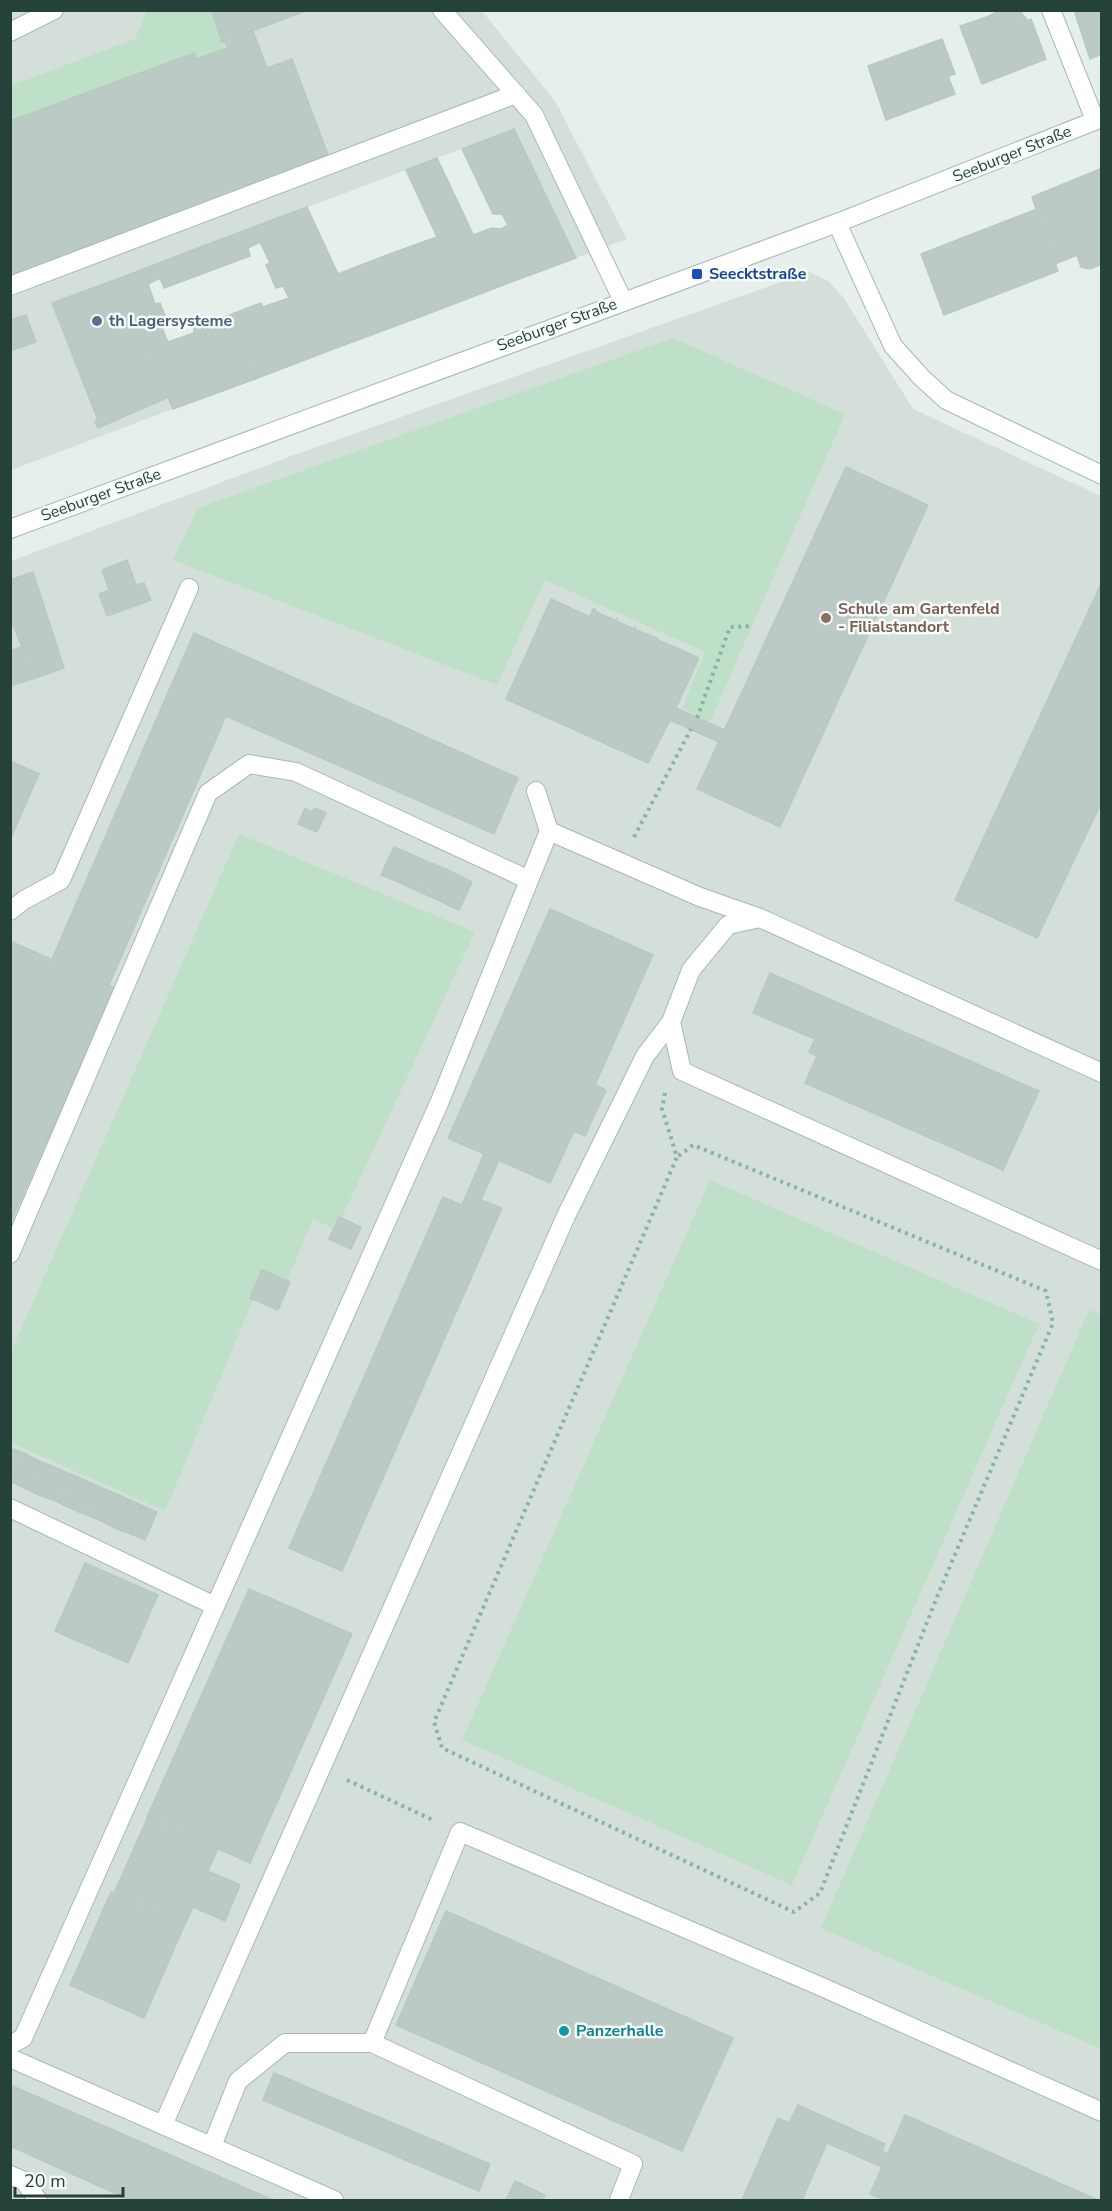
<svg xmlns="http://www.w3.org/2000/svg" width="1112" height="2211" font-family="'Nunito Sans',sans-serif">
  <rect width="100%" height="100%" fill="#e6efeb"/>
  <g fill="#d4dfda">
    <path d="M11,11H482L555,101L627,239L576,258L513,129L120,279L173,409L11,470Z"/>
    <path d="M809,272L828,281L844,298L913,409L1101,496V2200H11V561L283,459Z"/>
  </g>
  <g fill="#bfe0c8">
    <path d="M147,11H211L222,42L225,41L228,48L196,59L194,53L11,121L10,86L135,39Z"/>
    <path d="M673,338L845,414L710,722L682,708L705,652L545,580L497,685L173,560L198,508Z"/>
    <path d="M239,834L475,932L336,1230L313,1219L275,1310L253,1300L165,1511L11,1443V1352Z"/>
    <path d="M710,1180L1039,1324L792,1885L462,1740Z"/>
    <path d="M1089,1310L1102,1315L1101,2049L821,1928Z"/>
  </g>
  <g fill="#bbcac4" stroke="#b8c9c2" stroke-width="1.5">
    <path d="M211,10H308L222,42Z"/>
    <path d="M1002,10H1019L1028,21L996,32L992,22L984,18Z"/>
    <path d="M1074,10H1102V54L1090,59Z"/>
    <path d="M984,18L992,22L996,32L1031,19L1046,59L982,84L960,26Z"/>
    <path d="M253,31L267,68L292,59L330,160L10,280V121L194,53L196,59L228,48L225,41Z"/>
    <path d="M942,39L955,74L948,76L955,94L886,120L868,66Z"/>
    <path d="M514,129L576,258L498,287L473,235L492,228L501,229L508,225L502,214H493L462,149Z"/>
    <path d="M437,158L498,287L417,318L387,255L437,237L406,170Z"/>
    <path d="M1102,168V264L1090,269L1081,267L1077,255L1055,264L1032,197Z"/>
    <path d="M307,207L338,274L387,255L417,318L336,348L275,219Z"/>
    <path d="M1037,209L1058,271L944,315L921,254Z"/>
    <path d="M275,219L336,348L255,379L227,316L261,303L263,307L289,298L283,286L276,288L266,265L270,263L260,242L248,248L250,256L207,272L198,248Z"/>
    <path d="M198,248L207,272L164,288L160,278L148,284L155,304L160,303L169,326L162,328L168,342L194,333V328L227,316L255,379L173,409L120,278Z"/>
    <path d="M120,278L169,397L98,428L95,422L98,420L52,303Z"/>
    <path d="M26,315L36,342L10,351V320Z"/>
    <path d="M846,467L928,505L780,827L697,789Z"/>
    <path d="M127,560L136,585L144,583L151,600L107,616L99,594L109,590L102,570Z"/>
    <path d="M33,572L64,668L38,677L26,645L22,647L10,618V580Z"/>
    <path d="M1101,584L1102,801L1037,938L955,900Z"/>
    <path d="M551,599L590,617L593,609H595L596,612L615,620L617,619L616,621L634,629L635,627L636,630L657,638L656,639L699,658L676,708L725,730L719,742L670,720L648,763L506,699Z"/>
    <path d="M194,633L518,778L494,834L226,716L109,985L52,959Z"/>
    <path d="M26,645L38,677L10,686V651Z"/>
    <path d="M10,761L39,774L10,840Z"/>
    <path d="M305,808L312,812L314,808L326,813L317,832L298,824Z"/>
    <path d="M394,847L406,852L394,880L381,875Z"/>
    <path d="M406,852L419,858L407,886L394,880Z"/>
    <path d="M419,858L433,864L420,892L407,886Z"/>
    <path d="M433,864L446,869L433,898L420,892Z"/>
    <path d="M446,869L458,875L446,904L433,898Z"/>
    <path d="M458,875L472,882L459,910L446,904Z"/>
    <path d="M550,909L653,955L595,1085L606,1090L585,1136L574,1131L550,1183L448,1138Z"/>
    <path d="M10,941L115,988L10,1224Z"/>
    <path d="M770,973L1039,1091L1003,1170L805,1083L817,1056L809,1052L815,1039L753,1013Z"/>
    <path d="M484,1154L499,1160L481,1200L502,1208L342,1571L289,1548L443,1197L462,1205Z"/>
    <path d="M339,1217L361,1227L351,1249L329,1239Z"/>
    <path d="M262,1270L290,1282L278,1310L250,1298Z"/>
    <path d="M13,1449L26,1454L14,1483L10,1482V1454Z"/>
    <path d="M26,1454L39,1461L26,1489L14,1483Z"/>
    <path d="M39,1461L52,1466L39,1495L26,1489Z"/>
    <path d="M52,1466L65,1472L53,1500L39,1495Z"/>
    <path d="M65,1472L78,1477L66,1506L53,1500Z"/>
    <path d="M78,1477L91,1483L79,1512L66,1506Z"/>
    <path d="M91,1483L104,1489L92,1517L79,1512Z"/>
    <path d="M104,1489L117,1494L105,1523L92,1517Z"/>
    <path d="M117,1494L130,1500L117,1529L105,1523Z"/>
    <path d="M130,1500L143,1506L131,1534L117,1529Z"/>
    <path d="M143,1506L157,1512L145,1540L131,1534Z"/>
    <path d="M85,1563L158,1595L128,1663L55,1631Z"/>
    <path d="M249,1589L352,1634L250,1863L147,1817Z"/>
    <path d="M148,1817L218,1848L208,1871L240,1885L225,1921L193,1907L185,1924L114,1893Z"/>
    <path d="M111,1892L185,1924L144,2018L70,1985Z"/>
    <path d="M446,1911L733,2038L682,2151L396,2025Z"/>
    <path d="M274,2073L490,2164L479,2191L263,2100Z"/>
    <path d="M10,2085L166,2153L273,2200H130L10,2146Z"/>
    <path d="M798,2105L885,2144L882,2151L888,2154L882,2167L827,2143L802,2200H742L778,2118L789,2123Z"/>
    <path d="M905,2115L1098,2200H884L870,2194Z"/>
    <path d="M515,2181L545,2195L542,2200H506Z"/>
  </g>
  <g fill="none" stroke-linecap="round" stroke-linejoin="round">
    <g stroke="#a8b8b2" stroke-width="20">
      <g id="service">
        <path d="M442,10L534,115L623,301"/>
        <path d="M1051,10L1095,120"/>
        <path d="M10,32L54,10"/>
        <path d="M10,286L516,94"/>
        <path d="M549,831L700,897L760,918L1102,1073"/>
        <path d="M10,911L24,900L61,880L189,588"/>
        <path d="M760,918L728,925L691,970L671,1022L682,1071L1102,1261"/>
        <path d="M10,1254L208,793L249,764L296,772L529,880"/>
        <path d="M10,1508L215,1606"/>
        <path d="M372,2043L460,1832L822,1987L1102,2112"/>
        <path d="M10,2045L23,2038L440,1101L549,831L536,791"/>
        <path d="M10,2058L334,2200"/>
        <path d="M163,2125L566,1216L645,1056L671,1022"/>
        <path d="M212,2146L238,2081L285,2043H372L633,2164L619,2200"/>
        <path d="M10,2175L24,2181L38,2200"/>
      </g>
    </g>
    <g stroke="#a8b8b2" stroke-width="20">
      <path id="minor" d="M837,223L893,346L921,377L946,400L1102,475"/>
    </g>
    <g stroke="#a8b8b2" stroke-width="20">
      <path id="tertiary" d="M10,529L837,223L1102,118"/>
    </g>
    <g stroke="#86b3a5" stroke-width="4" stroke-dasharray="3 4.5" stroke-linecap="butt">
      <path d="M697,718L730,627L753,626"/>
      <path d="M634,837L691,729"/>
      <path d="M665,1093L662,1109L677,1157L434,1722L442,1748L794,1912L820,1893L937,1597L1053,1323L1046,1291L693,1145L677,1157"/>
      <path d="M347,1780L435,1821"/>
    </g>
    <use href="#service" stroke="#fff" stroke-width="18"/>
    <use href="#minor" stroke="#fff" stroke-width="18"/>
    <use href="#tertiary" stroke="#fff" stroke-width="18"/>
  </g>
  <rect fill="#1a4fb4" stroke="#f7fbf9" stroke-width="2" x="691" y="268" width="12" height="12" rx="3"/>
  <circle fill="#5c6f8a" stroke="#f7fbf9" stroke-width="2" cx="97" cy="321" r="6"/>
  <circle fill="#8d6e63" stroke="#f7fbf9" stroke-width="2" cx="826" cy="618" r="6"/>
  <circle fill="#0f9aa8" stroke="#f7fbf9" stroke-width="2" cx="564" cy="2031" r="6"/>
  <g text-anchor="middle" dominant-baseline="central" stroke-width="5" stroke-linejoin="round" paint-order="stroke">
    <g font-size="16" fill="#24423a" stroke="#f7fbf9">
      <text transform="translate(1012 154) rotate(-22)">Seeburger Straße</text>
      <text transform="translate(557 325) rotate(-20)">Seeburger Straße</text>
      <text transform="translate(101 495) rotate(-20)">Seeburger Straße</text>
    </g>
    <g font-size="16" font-weight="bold" fill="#164399" stroke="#f7fbf9" text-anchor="start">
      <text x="709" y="274">Seecktstraße</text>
    </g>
    <g font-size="16" font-weight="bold" fill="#4e5e75" stroke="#f7fbf9" text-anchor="start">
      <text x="109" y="321">th Lagersysteme</text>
    </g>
    <g font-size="16" font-weight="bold" fill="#785e54" stroke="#f7fbf9" text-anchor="start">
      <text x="838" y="609">Schule am Gartenfeld<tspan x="838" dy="18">- Filialstandort</tspan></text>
    </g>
    <g font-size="16" font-weight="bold" fill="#0d838f" stroke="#f7fbf9" text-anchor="start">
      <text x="576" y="2031">Panzerhalle</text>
    </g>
  </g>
  <rect width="1112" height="2211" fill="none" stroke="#24423a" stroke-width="24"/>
  <path d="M15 2187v9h108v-9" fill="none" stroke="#24423a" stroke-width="3"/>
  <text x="24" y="2187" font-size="18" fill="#24423a" stroke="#f7fbf9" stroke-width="4.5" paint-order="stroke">20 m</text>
</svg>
